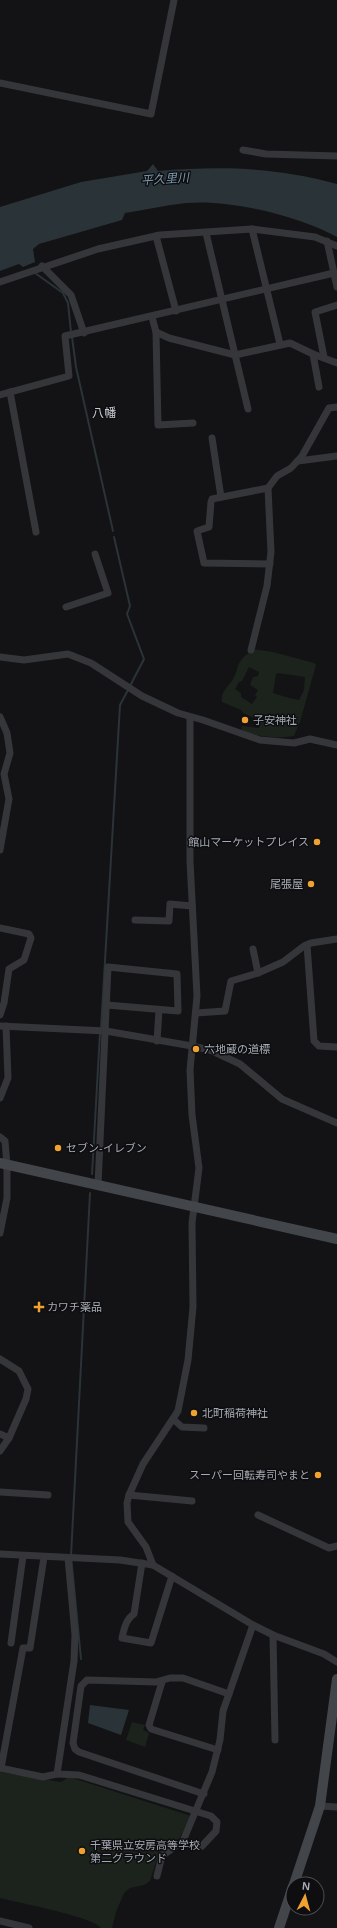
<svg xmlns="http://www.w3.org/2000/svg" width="337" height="1928" font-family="Arial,'Noto Sans JP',sans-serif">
  <rect width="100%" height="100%" fill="#131315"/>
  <g fill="#1b231c" fill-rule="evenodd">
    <path d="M253,649L273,652L314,663L316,665L300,722L294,736C275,739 259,737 242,731L241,727L243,726L259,728L261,721L243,713L241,710L222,702C220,691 230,686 234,677C237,671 237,665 242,659C245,655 250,652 253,649ZM249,667L259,672L258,676L253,677L250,685L258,690L255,695L257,697L252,704L241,697V693L235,689L239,682L242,681ZM278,673L305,677L304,690L299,700L289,698L273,693L276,674Z"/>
    <path d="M132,1722L145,1725L143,1730L149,1733L145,1747L126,1740Z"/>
    <path d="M0,1772L61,1782L69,1777L191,1816L179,1839L161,1853L157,1859L150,1881L144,1885L130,1888L124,1893L116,1912L112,1928H101C91,1916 19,1903 0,1898Z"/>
  </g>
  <g fill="#2a3338">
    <path d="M153,164L158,171C221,166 276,167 337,184V237C299,216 230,199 186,203C166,205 145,210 125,213L122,220L39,244L33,249L35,262L23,267L19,264L0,271V207L81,182L147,171Z"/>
    <path d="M90,1705L129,1710L121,1735L88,1723Z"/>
  </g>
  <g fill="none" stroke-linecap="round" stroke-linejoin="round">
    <g stroke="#2a3338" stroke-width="2">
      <path d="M35,273L63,293L68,303L71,332"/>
      <path d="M72,337L76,367L113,531"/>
      <path d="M114,537L130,606L127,614L144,659L130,686"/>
      <path d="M101,1029L120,705L128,690"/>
      <path d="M92,1174L100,1033"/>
      <path d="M81,1659L71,1556L90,1193"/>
    </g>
    <g stroke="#34363a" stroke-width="7">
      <path d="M0,83L151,114L174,0"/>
      <path d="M243,150L266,154L337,156"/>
      <path d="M252,229L280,344"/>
      <path d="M206,233L248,409"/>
      <path d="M156,236L176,311"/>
      <path d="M327,241L337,287"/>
      <path d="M42,266L71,295L84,333"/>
      <path d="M0,282L98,249L160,235L252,229L315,237L337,246"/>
      <path d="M152,317L156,332L169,338L235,355L290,343L313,354L337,363"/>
      <path d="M156,332L158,425L193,423"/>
      <path d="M313,354L319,387"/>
      <path d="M324,357L315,312L337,305"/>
      <path d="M10,392L36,532"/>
      <path d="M0,395L69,376L65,336L334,273"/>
      <path d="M212,438L221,497"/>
      <path d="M298,461L337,456"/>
      <path d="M270,564L204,563L197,531L209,527L211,502L212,499L268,488L277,476L291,468L302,456L329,408L337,407"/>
      <path d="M66,607L108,593L95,554"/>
      <path d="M251,650L267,586L271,552L268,488"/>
      <path d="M0,657L24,660L68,654L91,663L142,696L178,713L203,720L260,740L294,743L310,739L337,745"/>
      <path d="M0,717L7,733L10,753L4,774L9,799L0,850"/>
      <path d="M135,920L169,921L170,904L192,906"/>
      <path d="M0,928L29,934L31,938L24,960L9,969L4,1003L0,1015"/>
      <path d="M307,945L314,1041L319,1046L337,1047"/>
      <path d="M253,949L258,973"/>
      <path d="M196,1013L225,1011L231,981L258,973L283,962L304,946L311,943L337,939"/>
      <path d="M0,1026L106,1031L192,1046L210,1050L240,1064L282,1099L337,1123"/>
      <path d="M157,1041L159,1010"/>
      <path d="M0,1098L8,1078L6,1026"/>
      <path d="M0,1137L5,1141L7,1165V1198L0,1233"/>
      <path d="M98,1185L108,967L177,974L178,1011L107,1005"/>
      <path d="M0,1359L19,1371L28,1389L26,1399L9,1438L0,1451"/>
      <path d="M173,1419L182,1427L204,1428"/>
      <path d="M0,1434L9,1438"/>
      <path d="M0,1492L48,1495"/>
      <path d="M129,1495L192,1501"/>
      <path d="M258,1515L329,1548L337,1546"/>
      <path d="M0,1554L120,1560L153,1565L253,1625L273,1635L324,1654L337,1662"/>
      <path d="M142,1563L134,1614C126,1619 124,1629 122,1638L151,1643L172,1576"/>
      <path d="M153,1565L146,1547L128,1522L127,1503L129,1495L143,1464L178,1411L188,1360L193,1307L192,1223L199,1168L192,1115L190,1070L197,996L190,861V717"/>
      <path d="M273,1635L275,1740"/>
      <path d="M11,1643L23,1556"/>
      <path d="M162,1682L149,1725L151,1729L218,1750"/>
      <path d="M0,1768L43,1777L57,1774L74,1661L75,1635L68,1558"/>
      <path d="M1,1768L23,1648H30L44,1557"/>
      <path d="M57,1774L79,1775L211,1816L217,1822L216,1831L202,1846"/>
      <path d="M204,1794L79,1752L75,1749L73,1743L81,1686L87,1680L156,1682L170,1678H183L229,1694"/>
      <path d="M320,1806L337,1807"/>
      <path d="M157,1876L162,1856L183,1841L212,1772L220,1740L223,1711L253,1625"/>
      <path d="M0,1921L29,1928"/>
    </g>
    <g stroke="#42454a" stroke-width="10">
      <path d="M0,1163L337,1239"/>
      <path d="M294,1884L320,1806L337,1679"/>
      <path d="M279,1928L293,1886"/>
    </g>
  </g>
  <g fill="#f0a230" stroke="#0e0e10" stroke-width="1.5">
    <circle cx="245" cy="720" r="4"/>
    <circle cx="317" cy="842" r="4"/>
    <circle cx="311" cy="884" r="4"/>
    <circle cx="196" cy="1049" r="4"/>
    <circle cx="58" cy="1148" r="4"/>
    <path d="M37 1301h4v4h4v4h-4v4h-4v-4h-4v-4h4z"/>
    <circle cx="194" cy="1413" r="4"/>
    <circle cx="318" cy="1475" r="4"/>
    <circle cx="82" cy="1851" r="4"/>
  </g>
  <g text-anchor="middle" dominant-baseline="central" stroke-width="3" stroke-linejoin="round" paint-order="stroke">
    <g font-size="11" fill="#a5abb5" stroke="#0e0e10" text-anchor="start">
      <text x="253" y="720">子安神社</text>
      <text x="309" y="842" text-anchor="end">館山マーケットプレイス</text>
      <text x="303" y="884" text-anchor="end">尾張屋</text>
      <text x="204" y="1049">六地蔵の道標</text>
      <text x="66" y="1148">セブン-イレブン</text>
      <text x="47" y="1307">カワチ薬品</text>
      <text x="202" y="1413">北町稲荷神社</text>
      <text x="310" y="1475" text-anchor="end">スーパー回転寿司やまと</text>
      <text x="90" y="1845">千葉県立安房高等学校<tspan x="90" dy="13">第二グラウンド</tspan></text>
    </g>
    <g font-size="12" font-style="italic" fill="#7c9bb0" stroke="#0e0e10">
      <text transform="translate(165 179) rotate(-4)">平久里川</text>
    </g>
    <g font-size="12" fill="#c6cad1" stroke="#0e0e10">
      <text x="104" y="413">八幡</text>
    </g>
  </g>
  <g transform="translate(305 1896) rotate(6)"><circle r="19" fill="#0e0e10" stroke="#4a4d52"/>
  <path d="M0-3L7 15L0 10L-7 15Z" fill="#f0a230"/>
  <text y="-6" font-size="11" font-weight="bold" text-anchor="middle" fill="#a5abb5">N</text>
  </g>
</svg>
